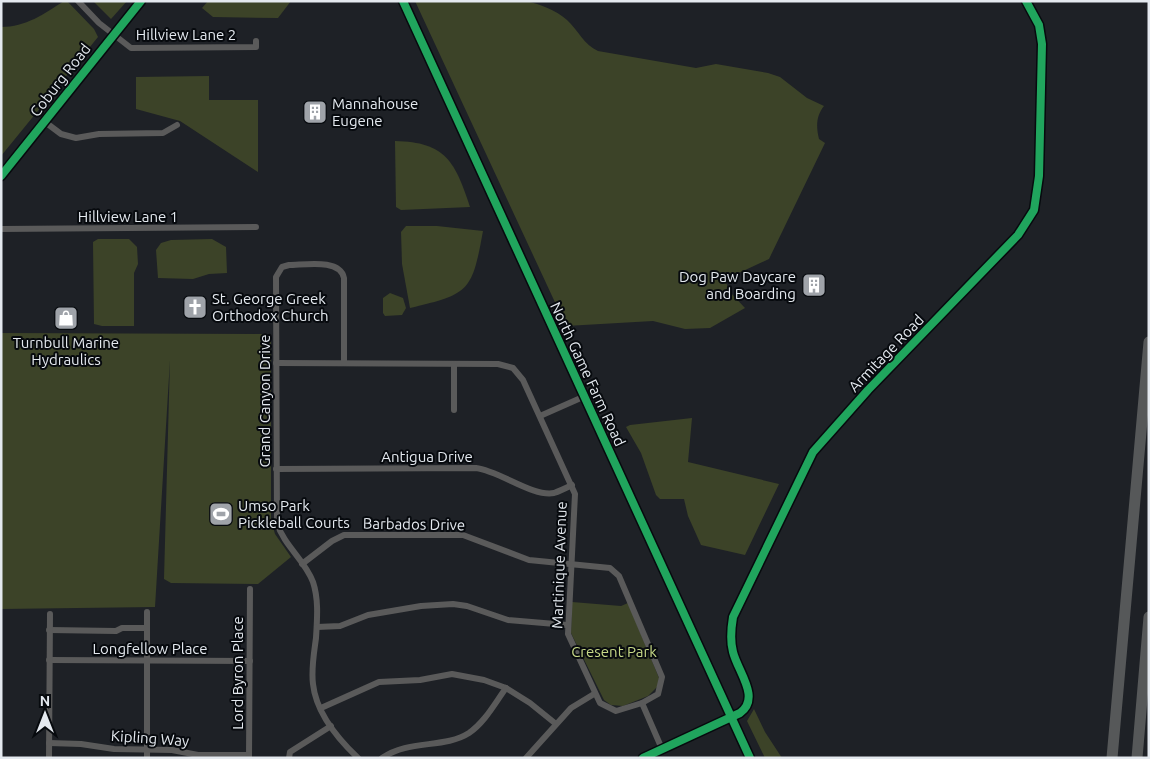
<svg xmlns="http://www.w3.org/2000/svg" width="1150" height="759" font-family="Ubuntu,sans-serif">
  <rect width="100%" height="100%" fill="#1e2126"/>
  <g fill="#3c4328">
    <path d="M64,1H67L94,29L98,37L1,156V27C26,27 44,14 64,1Z"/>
    <path d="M93,1H127L111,19Z"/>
    <path d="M208,1H291L278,18L213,17L202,8Z"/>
    <path d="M415,1H525C540,4 556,10 567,20C578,30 584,45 598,51L696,68L716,64L768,73L780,77L807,98L824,106C816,116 816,127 819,139L825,143L769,259L728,278L726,282L729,291L745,308L710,328L685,329L653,321L566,326Z"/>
    <path d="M209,76V100H258V172L180,121L136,109V77Z"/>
    <path d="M395,141C446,142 455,162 470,207L401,210L396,207Z"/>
    <path d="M406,226H437L483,231C472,292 469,294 410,308L402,264L401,232Z"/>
    <path d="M98,239H129L137,247L138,264L134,273V326H102L94,324L93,242Z"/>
    <path d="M212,239L226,247L227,273L209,274L193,279L158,278L156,250L161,243L171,240Z"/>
    <path d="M390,293L403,298L406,308L402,315L385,316L383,313V298Z"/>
    <path d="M1,333L271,334V520L275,534L291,557L258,584L171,583L164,579L170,360L155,607L1,609Z"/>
    <path d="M692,418L688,462L779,484L745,555L701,545L688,516L684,499H660L656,495L641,453L626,427L630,425Z"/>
    <path d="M572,602L621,606L628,603L659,678L658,686L648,696L623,706L611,705L604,700L571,633Z"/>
    <path d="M754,709L765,732L782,758H765L747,721Z"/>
  </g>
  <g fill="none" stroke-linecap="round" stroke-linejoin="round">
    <g stroke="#5a5a5a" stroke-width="6">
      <path d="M78,1L99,23L131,48L256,47V41"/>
      <path d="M45,122L61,134L76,138L99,134L163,133L177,125"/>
      <path d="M1,229L256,227"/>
      <path d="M276,363L498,364L513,368L523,380L575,494L568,634L600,703L616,711L642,703L662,749"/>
      <path d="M344,363V278C340,258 304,265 289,265L282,267L276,277L277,523C284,546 305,560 313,582C319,600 317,620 316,638C314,653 311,669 313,684C316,712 338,739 358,758"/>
      <path d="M454,410V364"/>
      <path d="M540,416L583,397"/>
      <path d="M276,469L476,468C500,471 532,497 554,493C560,491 566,488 572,485"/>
      <path d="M302,564L332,541L344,535H463L529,560L610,568L619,576L662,677L658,694L642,703"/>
      <path d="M317,627L340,626L368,615L421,606L453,604L467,606L508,620L567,625"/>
      <path d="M49,630L116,631L122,628H147"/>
      <path d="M49,660L250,661"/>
      <path d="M321,708L379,682L420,680L452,674L484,680L506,688L530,703L556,724"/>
      <path d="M731,717L744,710L750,699C746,666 725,657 733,617L813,452L868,390L1018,235L1034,210L1039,176L1042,44L1039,25L1026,1"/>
      <path d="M49,743L81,744L114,749L172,750L198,755H249"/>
      <path d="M49,758L50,614"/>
      <path d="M147,758V612"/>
      <path d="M249,758L250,589"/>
      <path d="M289,758L290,752L331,726"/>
      <path d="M382,758C409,739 444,749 469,733C485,722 495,703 506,688"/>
      <path d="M526,758L571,708L594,694"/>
    </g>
    <path stroke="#5a5a5a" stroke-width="8" d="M643,758L731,717"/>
    <g stroke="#5c5d5d" stroke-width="9">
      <path d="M403,1L750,758"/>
      <path d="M1,176L141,1"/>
    </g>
    <g stroke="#565859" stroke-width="11">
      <path d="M1112,758L1149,342"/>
      <path d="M1137,758L1149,617"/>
    </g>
    <g stroke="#070a0e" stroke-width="11">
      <g id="cycleway">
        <path d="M403,1L750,758"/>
        <path d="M1,176L141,1"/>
        <path d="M643,758L740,713C761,698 738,672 733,652C730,641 731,629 733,617L813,452L868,390L1018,235L1034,210L1039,176L1042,44L1039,25L1026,1"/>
      </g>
    </g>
    <use href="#cycleway" stroke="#20a55d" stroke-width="8"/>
  </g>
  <defs>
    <g id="building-square" transform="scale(1.25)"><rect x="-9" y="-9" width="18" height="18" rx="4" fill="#9fa3a9" stroke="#070a0e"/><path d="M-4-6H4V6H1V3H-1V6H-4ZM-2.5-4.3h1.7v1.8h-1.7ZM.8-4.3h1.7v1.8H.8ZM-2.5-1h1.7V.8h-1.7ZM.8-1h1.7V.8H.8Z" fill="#fff"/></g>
    <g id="church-square" transform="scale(1.25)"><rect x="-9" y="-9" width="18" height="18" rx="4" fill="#9fa3a9" stroke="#070a0e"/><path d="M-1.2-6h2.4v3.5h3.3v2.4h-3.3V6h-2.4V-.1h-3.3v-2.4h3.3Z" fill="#fff"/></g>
    <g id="shop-square" transform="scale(1.25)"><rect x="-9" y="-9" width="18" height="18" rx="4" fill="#9fa3a9" stroke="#070a0e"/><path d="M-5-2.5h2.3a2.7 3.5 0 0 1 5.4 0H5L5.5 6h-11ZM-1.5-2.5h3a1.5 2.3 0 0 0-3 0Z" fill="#fff"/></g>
    <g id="stadium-square" transform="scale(1.25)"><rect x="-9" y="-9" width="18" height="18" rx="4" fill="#9fa3a9" stroke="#070a0e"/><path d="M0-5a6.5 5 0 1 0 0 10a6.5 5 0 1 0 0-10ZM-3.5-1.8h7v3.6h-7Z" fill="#fff"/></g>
  </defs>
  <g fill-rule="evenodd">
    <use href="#building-square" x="315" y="112"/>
    <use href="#building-square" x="814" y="285"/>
    <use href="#church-square" x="195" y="307"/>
    <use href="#shop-square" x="66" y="318"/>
    <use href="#stadium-square" x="221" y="514"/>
  </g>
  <g text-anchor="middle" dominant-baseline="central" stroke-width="4" stroke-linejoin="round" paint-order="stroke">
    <g font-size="15" fill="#e4e9ef" stroke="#070a0e">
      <text x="186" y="34">Hillview Lane 2</text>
      <text transform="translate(60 80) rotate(-52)">Coburg Road</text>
      <text x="128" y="216">Hillview Lane 1</text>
      <text transform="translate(886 353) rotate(-46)">Armitage Road</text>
      <text transform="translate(588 374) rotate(65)">North Game Farm Road</text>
      <text transform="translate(264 401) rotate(-90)">Grand Canyon Drive</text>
      <text x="427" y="456">Antigua Drive</text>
      <text transform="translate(414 524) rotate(1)">Barbados Drive</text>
      <text transform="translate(559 565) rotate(-88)">Martinique Avenue</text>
      <text x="150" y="648">Longfellow Place</text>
      <text transform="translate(237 673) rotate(-90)">Lord Byron Place</text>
      <text transform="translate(150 738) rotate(4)">Kipling Way</text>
    </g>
    <g font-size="15" fill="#e4e9ef" stroke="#070a0e" text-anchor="start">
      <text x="332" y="103">Mannahouse<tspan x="332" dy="17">Eugene</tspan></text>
      <text x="796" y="276" text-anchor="end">Dog Paw Daycare<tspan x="796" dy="17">and Boarding</tspan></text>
      <text x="212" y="298">St. George Greek<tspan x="212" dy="17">Orthodox Church</tspan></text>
      <text x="66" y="342" text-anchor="middle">Turnbull Marine<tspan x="66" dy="17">Hydraulics</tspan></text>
      <text x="238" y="505">Umso Park<tspan x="238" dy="17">Pickleball Courts</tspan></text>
    </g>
    <g font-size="15" fill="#c7d987" stroke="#070a0e">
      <text x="614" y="651">Cresent Park</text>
    </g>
  </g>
  <rect width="1150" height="759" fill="none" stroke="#e4e9ef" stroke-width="5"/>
  <g transform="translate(45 714)" stroke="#070a0e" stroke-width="4" paint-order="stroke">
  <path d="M0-4L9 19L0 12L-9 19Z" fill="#e4e9ef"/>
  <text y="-8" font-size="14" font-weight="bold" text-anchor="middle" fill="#e4e9ef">N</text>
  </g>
</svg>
